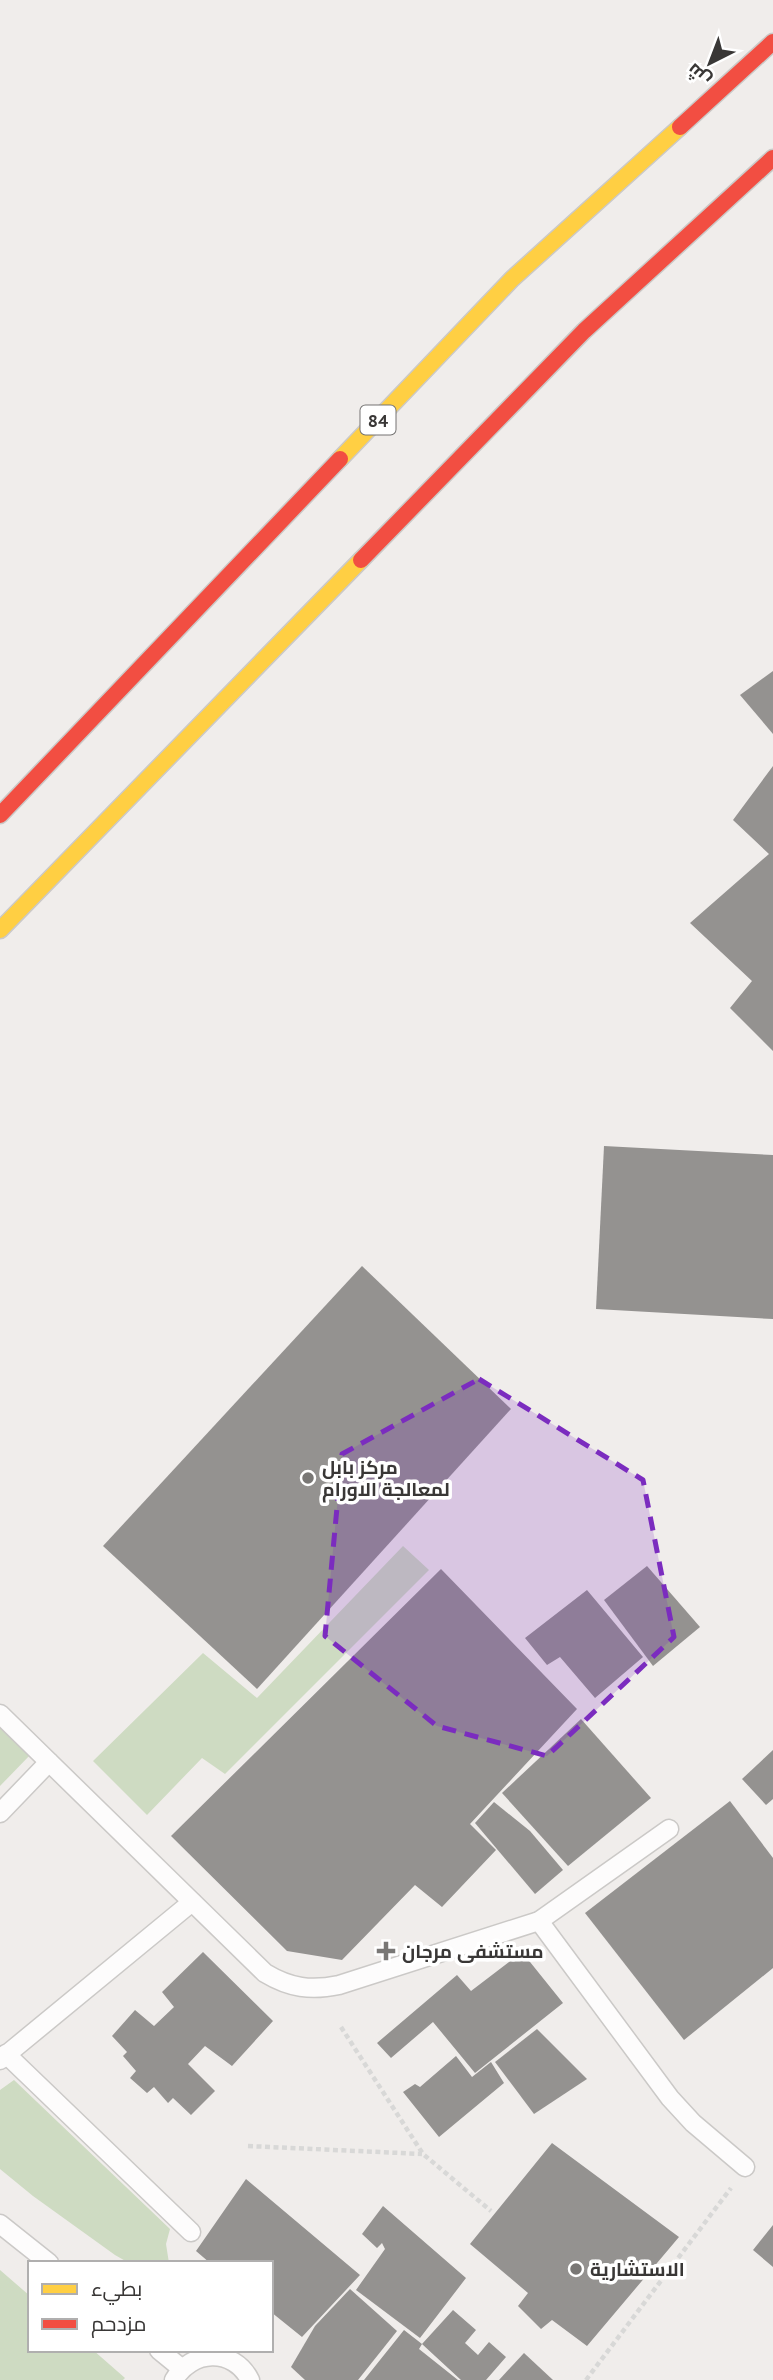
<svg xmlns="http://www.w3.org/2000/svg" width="773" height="2380" font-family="'PT Sans',Cairo,sans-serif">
  <rect width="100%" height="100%" fill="#f0edeb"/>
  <g fill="#cedbc2">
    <path d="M403,1546L429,1570L225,1774L202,1758L147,1815L93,1761L203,1653L257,1698Z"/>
    <path d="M0,1723L32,1753L0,1786Z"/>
    <path d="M14,2080L170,2229L166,2244L169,2263H129L115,2255L33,2196L0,2169V2090Z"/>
    <path d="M0,2270L30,2296V2350H93L125,2378L123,2380H0Z"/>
  </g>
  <g fill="#949290">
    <path d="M773,671V734L740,695Z"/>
    <path d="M773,766V1051L730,1008L752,981L690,923L769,854L733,820Z"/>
    <path d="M604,1146L773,1155V1319L596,1309Z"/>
    <path d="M362,1266L511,1409L257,1689L103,1546Z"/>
    <path d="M647,1566L700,1627L653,1666L604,1600Z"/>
    <path d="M441,1569L577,1709L470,1824L496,1850L442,1907L415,1885L342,1960L287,1951L171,1836Z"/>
    <path d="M587,1590L643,1657L595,1698L560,1657L547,1665L525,1638Z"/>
    <path d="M581,1719L651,1798L568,1866L502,1793Z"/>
    <path d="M773,1750V1799L766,1805L742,1779Z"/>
    <path d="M730,1801L773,1858V1968L684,2040L585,1913Z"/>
    <path d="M494,1802L530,1831L563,1870L535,1894L475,1823Z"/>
    <path d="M203,1952L273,2021L232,2066L205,2046L188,2064L215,2091L191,2115L173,2098L168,2103L154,2087L147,2093L130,2078L136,2071L123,2056L127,2052L112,2036L135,2010L154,2026L174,2007L162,1992Z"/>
    <path d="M522,1952L563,2003L475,2073L433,2022L391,2058L377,2043L457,1975L471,1991Z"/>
    <path d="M537,2029L587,2079L534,2114L495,2062Z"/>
    <path d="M456,2056L472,2077L491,2062L504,2083L439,2137L403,2092L415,2084L420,2087Z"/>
    <path d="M552,2143L679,2237L587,2346L552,2320L541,2329L518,2306L528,2293L470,2244Z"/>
    <path d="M246,2179L360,2275L302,2337L271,2312V2263H210L196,2251Z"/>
    <path d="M383,2206L466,2278L420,2338L356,2290L385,2249L382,2243L377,2248L362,2234Z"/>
    <path d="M773,2225V2267L753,2250Z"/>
    <path d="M350,2289L397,2331L358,2380H305L291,2367L315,2326Z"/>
    <path d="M453,2310L476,2330L465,2343L478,2355L489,2342L506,2357L486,2380H461L422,2344Z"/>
    <path d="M404,2330L422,2344L419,2349L458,2380H364Z"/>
    <path d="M524,2353L553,2380H499Z"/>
  </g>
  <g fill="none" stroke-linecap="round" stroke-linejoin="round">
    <g stroke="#cbc9c7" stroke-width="21">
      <g id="lane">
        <path d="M0,1714L265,1973C290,1988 311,1991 339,1985L539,1921L669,1829"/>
        <path d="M0,1813L49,1762"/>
        <path d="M539,1921L670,2098L693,2123L745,2167"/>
        <path d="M6,2054L191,2232"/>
        <path d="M0,2060L192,1902"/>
        <path d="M0,2224L49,2263"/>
        <path d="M159,2350L181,2368"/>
        <path d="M174,2380C191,2350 233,2347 250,2380"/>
      </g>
    </g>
    <g stroke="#cbc9c7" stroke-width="19">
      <g id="slow">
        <path d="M340,459L512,279L680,127"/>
        <path d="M0,930L361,560"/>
      </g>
    </g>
    <g stroke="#cbc9c7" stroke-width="19">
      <g id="jam">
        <path d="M680,127L773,42"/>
        <path d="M361,560L584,331L773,158"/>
        <path d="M0,815L340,459"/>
      </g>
    </g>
    <g stroke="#d8d8d7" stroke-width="4.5" stroke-dasharray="5 3.5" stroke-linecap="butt">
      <path d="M341,2027L423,2154L491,2211"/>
      <path d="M248,2146L422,2154"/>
      <path d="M586,2380L731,2188"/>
    </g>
    <use href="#lane" stroke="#fdfcfc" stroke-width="18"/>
    <use href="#slow" stroke="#ffcf43" stroke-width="16"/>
    <use href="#jam" stroke="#f24e42" stroke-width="16"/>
  </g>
  <path fill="#7b2cbf" fill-opacity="0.2" stroke="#7b2cbf" stroke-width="5" stroke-dasharray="14 9" stroke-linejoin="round" d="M479,1379L643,1480L674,1637L547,1756L437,1726L325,1636L342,1454Z"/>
  <g fill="#797775" stroke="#fff" stroke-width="2.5">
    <circle cx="308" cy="1478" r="7"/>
    <path d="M382.5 1940.5h7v7h7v7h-7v7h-7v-7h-7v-7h7z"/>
    <circle cx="576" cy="2269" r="7"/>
  </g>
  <g text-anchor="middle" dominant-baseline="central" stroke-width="7" stroke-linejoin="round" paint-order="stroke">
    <rect fill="#fff" stroke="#747372" stroke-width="2" x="360.5" y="405.5" width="35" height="29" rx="5"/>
    <g font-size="18" font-weight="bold" fill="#393736">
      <text x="378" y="420">84</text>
    </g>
    <g font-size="19" font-weight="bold" fill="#393736" stroke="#fff" text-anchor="start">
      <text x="322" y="1467">مركز بابل<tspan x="322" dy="22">لمعالجة الاورام</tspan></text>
      <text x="402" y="1951">مستشفى مرجان</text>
      <text x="590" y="2269">الاستشارية</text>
    </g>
  </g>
  <rect x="28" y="2261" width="245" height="91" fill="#ffffff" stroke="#b0afaf" stroke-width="2"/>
  <rect x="42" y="2284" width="35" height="10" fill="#ffcf43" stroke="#b0afaf" stroke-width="2"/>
  <text x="91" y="2296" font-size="21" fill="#393736">بطيء</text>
  <rect x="42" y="2319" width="35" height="10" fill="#f24e42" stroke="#b0afaf" stroke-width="2"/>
  <text x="91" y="2331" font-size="21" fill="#393736">مزدحم</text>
  <g transform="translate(710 63) rotate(222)" stroke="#ffffff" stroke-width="5" paint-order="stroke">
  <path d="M0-5L12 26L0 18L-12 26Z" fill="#393736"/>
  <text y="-10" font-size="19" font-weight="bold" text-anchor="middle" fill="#393736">ش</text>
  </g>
</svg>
